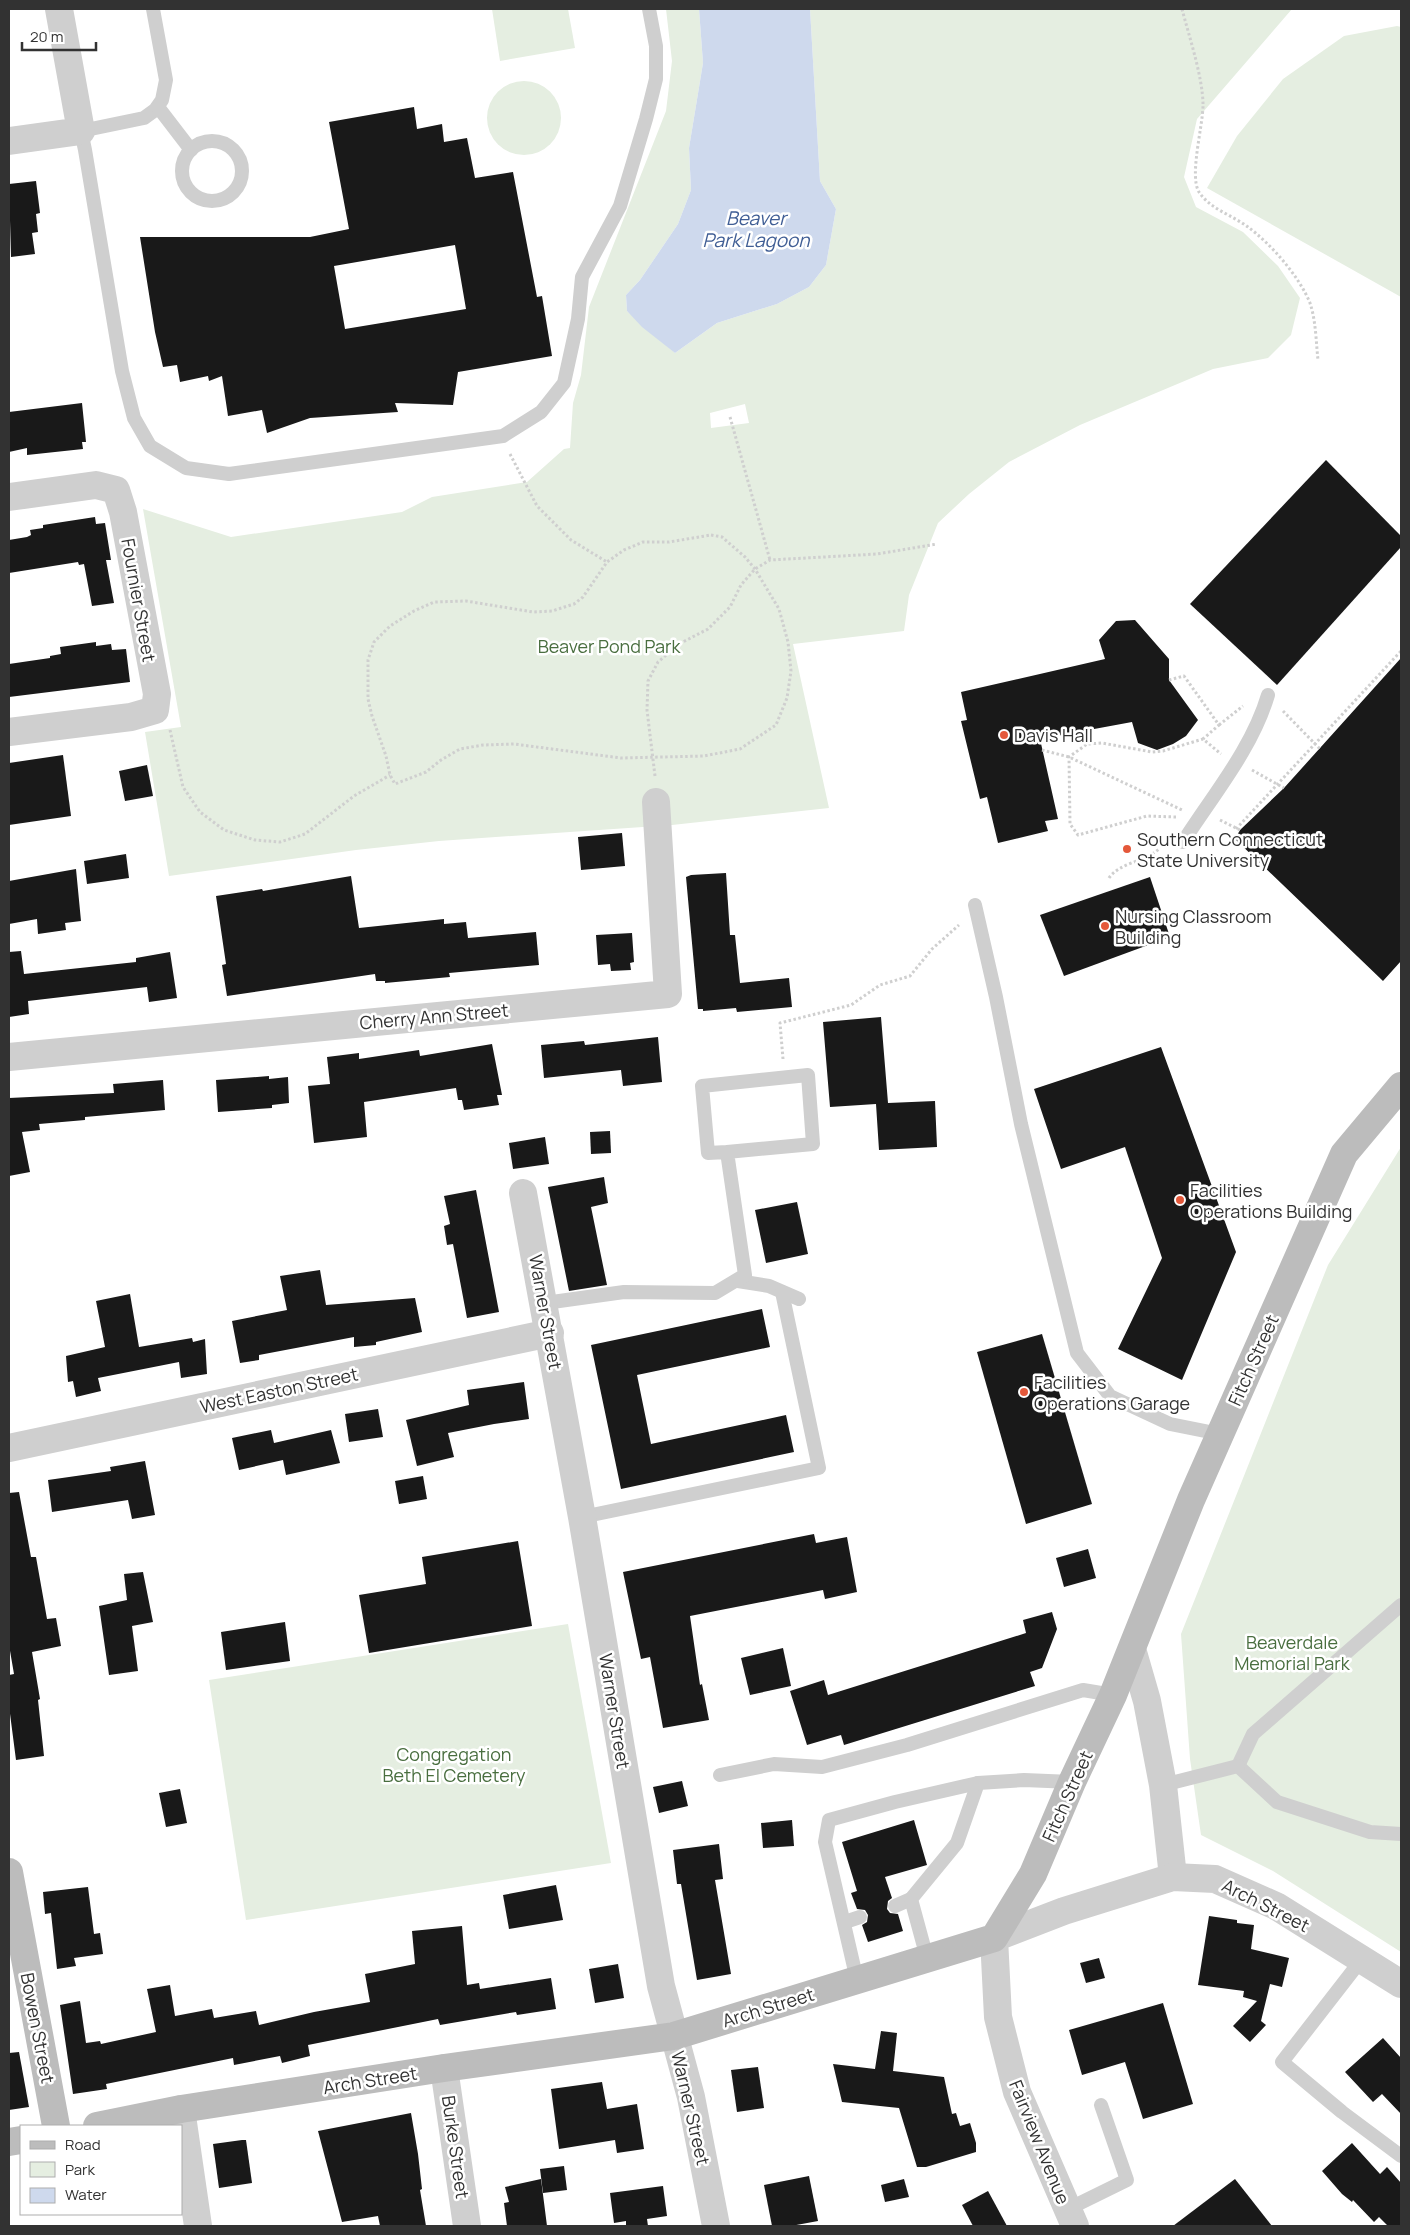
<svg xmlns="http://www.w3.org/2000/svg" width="1410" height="2235" font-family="Manrope,sans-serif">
  <rect width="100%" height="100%" fill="#fff"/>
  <g fill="#e5eee1" fill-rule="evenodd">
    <path d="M492,9H568L575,48L500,61Z"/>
    <path d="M666,9H699L703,63L689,148L691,190L678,224L640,280L626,295L627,311L675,353L717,323L777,304L809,287L826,265L836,209L820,181L810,9H1292L1197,119L1184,177L1196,207L1243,232L1278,266L1300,298L1291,335L1268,358L1213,369L1080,425L1009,462L969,494L938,523L909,595L904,631L793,644L829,808L672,825L439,841L356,850L169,876L145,732L181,727L143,509L231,537L402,512L432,497L527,482L564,449L570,448L573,403L581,375L589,307L666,111L672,61ZM745,404L749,423L711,428L710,413Z"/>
    <path d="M1397,26L1401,27V297L1207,188L1237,136L1283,79L1344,36Z"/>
    <circle cx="524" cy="118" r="37"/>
    <path d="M1401,1147V1952L1273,1871L1201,1835L1190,1759L1181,1634L1328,1265Z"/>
    <path d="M568,1624L611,1863L246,1920L209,1680Z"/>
  </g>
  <path fill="#ced9ed" d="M699,9H810L820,181L836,209L826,265L809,287L777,304L717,323L675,353L642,327L627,311L626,295L640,280L678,224L691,190L689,148L703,63Z"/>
  <g fill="#191919" fill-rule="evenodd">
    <path d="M414,107L417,129L442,124L444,142L467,138L475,178L513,172L537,297L542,296L552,356L458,372L453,405L395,403L398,412L310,418L267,433L262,410L228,416L222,376L209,381L208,376L180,382L177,365L163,367L155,332L140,237H310L349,229L329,122ZM455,245L466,309L345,329L334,266Z"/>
    <path d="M36,181L40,213L36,214L38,232L32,233L35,254L11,257L9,184Z"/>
    <path d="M82,403L86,442H82L83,449L27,455V448L9,452V412Z"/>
    <path d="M1326,460L1401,536V547L1277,685L1190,604Z"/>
    <path d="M95,517L96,524L105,523L111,560H106L114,603L92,606L84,564L79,565L78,562L9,573V540L27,537L31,535L30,530L43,528V525Z"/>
    <path d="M1135,620L1169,659V680L1198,720L1186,736L1173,744L1157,750L1138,743L1132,722L1040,739L1058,819L1045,821L1048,831L998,843L987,797L980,799L961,721L967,720L961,692L1105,659L1099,640L1116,621Z"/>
    <path d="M96,642V646L111,644L112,650L126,649L130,682L9,697V664L50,658V656L61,654L60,647Z"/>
    <path d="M1401,658V961L1383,981L1235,839L1240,830L1284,788Z"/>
    <path d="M63,755L71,816L9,825V763Z"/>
    <path d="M147,765L153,796L125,801L119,771Z"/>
    <path d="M622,833L625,866L581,870L578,837Z"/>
    <path d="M126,854L129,878L87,884L84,861Z"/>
    <path d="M76,869L81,921L65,923L66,930L38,934L37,919L9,924V881Z"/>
    <path d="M726,873L730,935H735L740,983L789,978L792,1007L737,1012L736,1008L703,1011V1009H698L686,877L691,875Z"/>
    <path d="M351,876L359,928L444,919V924L466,922L468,938L536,932L539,965L449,973L450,977L385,983V981H376L375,974L227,996L222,965L226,964L216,896L262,889L263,891Z"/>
    <path d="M1150,877L1170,937L1064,976L1040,915Z"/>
    <path d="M632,933L634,962L630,963L631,970L611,971L610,964L598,965L596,935Z"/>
    <path d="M21,951L24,974L136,962V958L170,952L177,998L149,1002L147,987L28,1001L29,1014L9,1017V952Z"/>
    <path d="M881,1017L888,1103L935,1101L937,1147L879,1150L876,1104L830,1107L823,1022Z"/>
    <path d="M658,1037L662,1082L623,1086L621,1070L544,1078L541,1045L584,1041L585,1045Z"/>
    <path d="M492,1044L502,1095H497L499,1105L464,1110L462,1100H458L456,1088L364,1102L367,1137L314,1143L308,1086L330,1084L327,1057L359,1053V1059L419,1050L420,1056Z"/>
    <path d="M1161,1047L1236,1252L1182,1380L1118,1349L1162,1258L1125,1147L1061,1169L1034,1089Z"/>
    <path d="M269,1076V1079L288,1077L289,1103L272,1105V1108L218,1112L216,1080Z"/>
    <path d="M163,1080L165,1110L85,1117V1120L39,1124L40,1130L22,1132L30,1172L9,1176V1098L114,1093L113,1084Z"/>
    <path d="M610,1131L611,1153L591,1154L590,1132Z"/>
    <path d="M545,1137L549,1164L513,1169L509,1143Z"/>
    <path d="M604,1177L608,1203L591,1207L607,1285L569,1291L548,1187Z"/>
    <path d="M476,1190L499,1312L467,1318L453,1244L447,1245L444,1226L450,1224L444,1196Z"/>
    <path d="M797,1202L808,1254L766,1263L755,1210Z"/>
    <path d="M320,1270L326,1305L415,1298L422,1332L376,1342V1345L354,1347V1337L259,1355V1360L240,1363L232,1321L287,1310L280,1276Z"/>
    <path d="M130,1294L139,1347L192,1338L193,1342L205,1339L207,1374L181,1378L179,1362L98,1378L101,1391L76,1397L73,1381L68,1382L66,1356L105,1347L96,1301Z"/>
    <path d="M762,1309L770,1347L637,1375L651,1444L786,1415L794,1452L621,1489L591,1345Z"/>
    <path d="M1042,1334L1092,1504L1026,1524L977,1352Z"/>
    <path d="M524,1382L529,1419L494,1424L448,1433L454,1457L417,1466L406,1420L469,1405L467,1390Z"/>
    <path d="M378,1409L383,1437L349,1442L345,1414Z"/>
    <path d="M271,1430L274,1443L331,1430L340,1463L286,1475L283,1460L239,1470L232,1438Z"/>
    <path d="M145,1461L155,1515L132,1519L128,1500L52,1512L48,1480L111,1471L110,1467Z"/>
    <path d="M423,1476L427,1499L399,1504L395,1481Z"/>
    <path d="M19,1492L31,1557H36L47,1619L56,1618L61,1646L32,1652L40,1699L38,1700L44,1756L16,1760L9,1706V1675L14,1674L9,1645V1493Z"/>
    <path d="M814,1534L816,1543L847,1537L857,1592L825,1599L823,1590L690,1616L700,1685L702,1684L709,1720L663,1728L650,1657L641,1659L623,1572Z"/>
    <path d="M518,1541L532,1626L369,1653L359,1595L426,1584L422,1557Z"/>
    <path d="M1088,1549L1096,1578L1064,1587L1056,1558Z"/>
    <path d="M143,1572L153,1622L132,1626L138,1671L109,1675L99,1606L127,1600L124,1574Z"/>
    <path d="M1052,1612L1057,1629L1042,1668L1030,1672L1035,1686L844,1745L841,1735L807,1745L790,1691L824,1680L828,1695L1026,1633L1023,1620Z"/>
    <path d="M285,1622L290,1661L226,1670L221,1632Z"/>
    <path d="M783,1648L791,1686L750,1695L741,1658Z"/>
    <path d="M682,1781L688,1806L659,1813L653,1787Z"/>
    <path d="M180,1789L187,1823L166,1827L159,1793Z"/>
    <path d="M792,1820L794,1846L763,1848L761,1823Z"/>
    <path d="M914,1820L927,1865L885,1877L892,1898L888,1901L887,1909L890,1913L898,1914L903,1931L868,1942L862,1925L867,1922L868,1915L865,1910L857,1909L851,1893L857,1891L842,1842Z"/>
    <path d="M719,1844L723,1879L715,1880L731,1974L697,1980L681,1884H677L673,1850Z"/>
    <path d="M556,1885L563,1920L509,1929L503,1895Z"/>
    <path d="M88,1887L94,1934L100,1933L103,1954L74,1958L76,1966L57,1969L51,1913L45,1914L43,1892Z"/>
    <path d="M1209,1916L1237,1920V1923L1254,1925L1251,1949L1289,1958L1282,1987L1270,1984L1261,2021L1266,2025L1250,2042L1233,2026L1257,2001L1243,1997L1244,1991L1198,1985Z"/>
    <path d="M462,1926L467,1985L479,1983L480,1989L551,1978L556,2009L517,2015L516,2012L440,2025L438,2019L308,2045L310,2056L282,2063L280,2056L234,2065L233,2058L106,2084L107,2089L73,2094L60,2005L80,2001L86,2043L100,2041L101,2044L156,2032L147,1989L170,1985L175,2016L212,2009L214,2018L256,2011L259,2025L314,2012L370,2002L365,1974L415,1964L412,1931Z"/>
    <path d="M1099,1958L1105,1978L1086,1983L1080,1963Z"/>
    <path d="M618,1964L624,1998L595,2003L589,1969Z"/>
    <path d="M1163,2003L1193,2104L1143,2119L1125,2062L1082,2075L1069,2030Z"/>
    <path d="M881,2031L897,2033L893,2071L944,2077L952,2114L956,2113L960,2126L970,2123L976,2143V2152L926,2167H917L899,2108L842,2102L833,2064L875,2069Z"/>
    <path d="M1383,2038L1401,2058V2114L1382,2094L1373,2102L1345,2072Z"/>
    <path d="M19,2052L29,2107L9,2110V2053Z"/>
    <path d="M758,2067L764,2108L737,2112L731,2070Z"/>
    <path d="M602,2082L607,2109L637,2104L644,2149L617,2153L615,2140L559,2149L551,2089Z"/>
    <path d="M411,2113L418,2154L422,2189L420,2190L426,2226H380L378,2216L342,2222L318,2131Z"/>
    <path d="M242,2140H246L252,2183L219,2188L213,2144Z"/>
    <path d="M1352,2143L1380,2174L1387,2167L1401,2183V2226H1388L1379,2217L1374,2222L1353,2200L1352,2202L1342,2194L1322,2171Z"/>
    <path d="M564,2166L567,2190L543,2193L540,2169Z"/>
    <path d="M809,2176L818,2221L791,2226H772L764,2185Z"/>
    <path d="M541,2179L547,2226H507L504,2203L509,2202L505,2187Z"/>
    <path d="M904,2179L909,2197L885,2202L881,2185Z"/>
    <path d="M1235,2179L1272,2226H1173Z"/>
    <path d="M663,2186L667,2216L647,2219L648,2226H626V2221L614,2223L610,2193Z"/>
    <path d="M988,2191L1007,2226H973L962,2205Z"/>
  </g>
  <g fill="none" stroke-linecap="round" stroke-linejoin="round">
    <g stroke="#cfcfcf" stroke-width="3" stroke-dasharray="2.5 2.5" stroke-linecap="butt">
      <path d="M1182,9C1189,36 1203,78 1203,105C1203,126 1189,176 1199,192C1210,209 1232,215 1248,227C1271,244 1299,276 1310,303C1316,321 1316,342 1318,360"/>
      <path d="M730,417L770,560"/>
      <path d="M510,454L537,506L571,540L607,562"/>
      <path d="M711,535L722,537L745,557L755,569L779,609L788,642L791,671L787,698L776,725L740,749L704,756L621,758L514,744L483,745L460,749L441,760L426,772L395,784L390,775L386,756L372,716L368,699V660L374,642L390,626L414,611L434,602L466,601L533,612L552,611L574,604L583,597L607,562L624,550L643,542H669Z"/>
      <path d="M1169,680L1184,676L1219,725L1203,739L1221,754"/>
      <path d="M1283,711L1320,749"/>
      <path d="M1219,725L1243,706"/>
      <path d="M170,730L183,787L200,812L224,830L255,840L280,842L305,834L354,796L390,775"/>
      <path d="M1042,750L1069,757L1182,810"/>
      <path d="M1252,770L1284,788"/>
      <path d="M655,776L647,710L648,681L658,662L679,644L708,629L730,607L741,585L755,569L770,560L877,554L937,544"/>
      <path d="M1176,817L1147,816L1078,835L1070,824L1069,757L1087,744L1102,743L1152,752L1163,751L1203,739"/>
      <path d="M1220,820L1240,830"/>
      <path d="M1236,829L1401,651"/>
      <path d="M1109,878C1119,863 1144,862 1159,849"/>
      <path d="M783,1059L780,1023L851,1005L880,985L910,976L932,949L959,925"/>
    </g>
    <g stroke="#cfcfcf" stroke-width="14">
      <path d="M153,9L166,80L162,100L155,110L144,118L81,131L85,150L122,371L134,418L150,446L186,468L229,474L503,436L541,412L564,383L578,319L582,277L620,206L646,119L656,79V46L649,9"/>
      <path d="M158,107L191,150"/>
      <circle cx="212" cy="171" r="30"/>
      <path d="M1183,842C1213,795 1252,749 1268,695"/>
      <path d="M975,905L996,997L1021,1124L1077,1353L1110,1396L1170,1424L1220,1434"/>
      <path d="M738,1281L769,1286L799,1299"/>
      <path d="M545,1303L624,1292L715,1293L745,1275L727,1152L813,1144L808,1075L702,1086L708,1153L727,1152"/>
      <path d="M582,1517L819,1468L782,1292"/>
      <path d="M1238,1766L1253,1734L1401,1605"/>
      <path d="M1238,1766L1277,1802L1370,1832L1401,1834"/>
      <path d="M720,1775L774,1764L822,1767L907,1745L1083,1690L1113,1695"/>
      <path d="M1163,1785L1238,1766"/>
      <path d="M895,1906L911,1899"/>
      <path d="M845,1922L860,1917"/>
      <path d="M927,1958L911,1899L957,1843L978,1783L1024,1780L1072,1782"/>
      <path d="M1362,1959L1282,2062L1342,2112L1401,2156"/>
      <path d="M857,1980L825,1842L829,1820L895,1802L978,1783"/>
      <path d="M1068,2209L1127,2180L1101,2105"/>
    </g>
    <g stroke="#cfcfcf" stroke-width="28">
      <path d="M9,141L81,131L59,9"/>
      <path d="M9,497L96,485L116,490L123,512L157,694L155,710L131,717L9,732"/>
      <path d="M9,1057L668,994L656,802"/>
      <path d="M523,1193L582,1517L661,1986L691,2097L716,2226"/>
      <path d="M9,1448L550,1333"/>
      <path d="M444,2068L467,2226"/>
      <path d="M181,2109L198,2226"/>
    </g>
    <g stroke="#cfcfcf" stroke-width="28">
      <path d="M1132,1649L1147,1701L1163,1785L1173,1877"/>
      <path d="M1075,2226L1017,2092L998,2017L994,1938L1064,1911L1173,1877L1215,1879L1276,1906L1401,1984"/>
    </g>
    <g stroke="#bcbcbc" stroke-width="28">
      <path d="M9,1872L56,2126"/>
      <path d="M97,2126L181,2109L444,2068L674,2036L994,1938L1033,1874L1072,1782L1113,1695L1191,1500L1344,1154L1401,1086"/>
      <path d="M9,2142L21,2140"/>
    </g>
  </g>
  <g fill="#e4583a" stroke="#fff" stroke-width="2">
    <circle cx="1004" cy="735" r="5"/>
    <circle cx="1127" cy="849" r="5"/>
    <circle cx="1105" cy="926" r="5"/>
    <circle cx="1180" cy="1200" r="5"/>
    <circle cx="1024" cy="1392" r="5"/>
  </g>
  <g text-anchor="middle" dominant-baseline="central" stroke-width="5" stroke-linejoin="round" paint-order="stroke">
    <g font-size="18" fill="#323232" stroke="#fff">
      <text transform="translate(139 600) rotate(80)">Fournier Street</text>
      <text transform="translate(434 1016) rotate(-5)">Cherry Ann Street</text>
      <text transform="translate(546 1312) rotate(80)">Warner Street</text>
      <text transform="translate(1253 1360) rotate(-66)">Fitch Street</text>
      <text transform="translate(279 1390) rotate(-12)">West Easton Street</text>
      <text transform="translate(615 1711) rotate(81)">Warner Street</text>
      <text transform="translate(1067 1796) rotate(-66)">Fitch Street</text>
      <text transform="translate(1266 1905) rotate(27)">Arch Street</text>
      <text transform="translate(768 2007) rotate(-17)">Arch Street</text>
      <text transform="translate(38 2028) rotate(79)">Bowen Street</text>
      <text transform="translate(370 2080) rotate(-9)">Arch Street</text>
      <text transform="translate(691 2108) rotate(77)">Warner Street</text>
      <text transform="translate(1040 2142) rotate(68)">Fairview Avenue</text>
      <text transform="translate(456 2147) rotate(82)">Burke Street</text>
    </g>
    <g font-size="18" fill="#496e3f" stroke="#fff">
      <text x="609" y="646">Beaver Pond Park</text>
      <text x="1292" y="1642">Beaverdale<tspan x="1292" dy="21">Memorial Park</tspan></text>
      <text x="454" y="1754">Congregation<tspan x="454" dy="21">Beth El Cemetery</tspan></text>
    </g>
    <g font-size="18" fill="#323232" stroke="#fff" text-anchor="start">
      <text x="1014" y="735">Davis Hall</text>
      <text x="1137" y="839">Southern Connecticut<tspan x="1137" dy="21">State University</tspan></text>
      <text x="1115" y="916">Nursing Classroom<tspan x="1115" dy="21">Building</tspan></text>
      <text x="1190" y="1190">Facilities<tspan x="1190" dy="21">Operations Building</tspan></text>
      <text x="1034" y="1382">Facilities<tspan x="1034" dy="21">Operations Garage</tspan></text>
    </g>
    <g font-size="19" font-style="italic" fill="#405e95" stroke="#fff">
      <text x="756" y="218">Beaver<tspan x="756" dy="22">Park Lagoon</tspan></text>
    </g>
  </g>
  <rect width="1410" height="2235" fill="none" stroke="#323232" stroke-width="20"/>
  <rect x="20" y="2125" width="162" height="90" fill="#ffffff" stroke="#adadad"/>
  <rect x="30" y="2141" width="25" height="8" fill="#bcbcbc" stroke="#adadad"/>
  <text x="65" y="2150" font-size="15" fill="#323232">Road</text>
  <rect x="30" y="2162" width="25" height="15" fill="#e5eee1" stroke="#adadad"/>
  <text x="65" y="2175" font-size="15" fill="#323232">Park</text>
  <rect x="30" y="2188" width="25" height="15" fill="#ced9ed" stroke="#adadad"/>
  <text x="65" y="2200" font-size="15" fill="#323232">Water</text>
  <path d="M22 42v8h74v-8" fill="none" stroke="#323232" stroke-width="2.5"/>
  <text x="30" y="42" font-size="15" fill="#323232" stroke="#ffffff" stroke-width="4" paint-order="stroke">20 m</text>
</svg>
